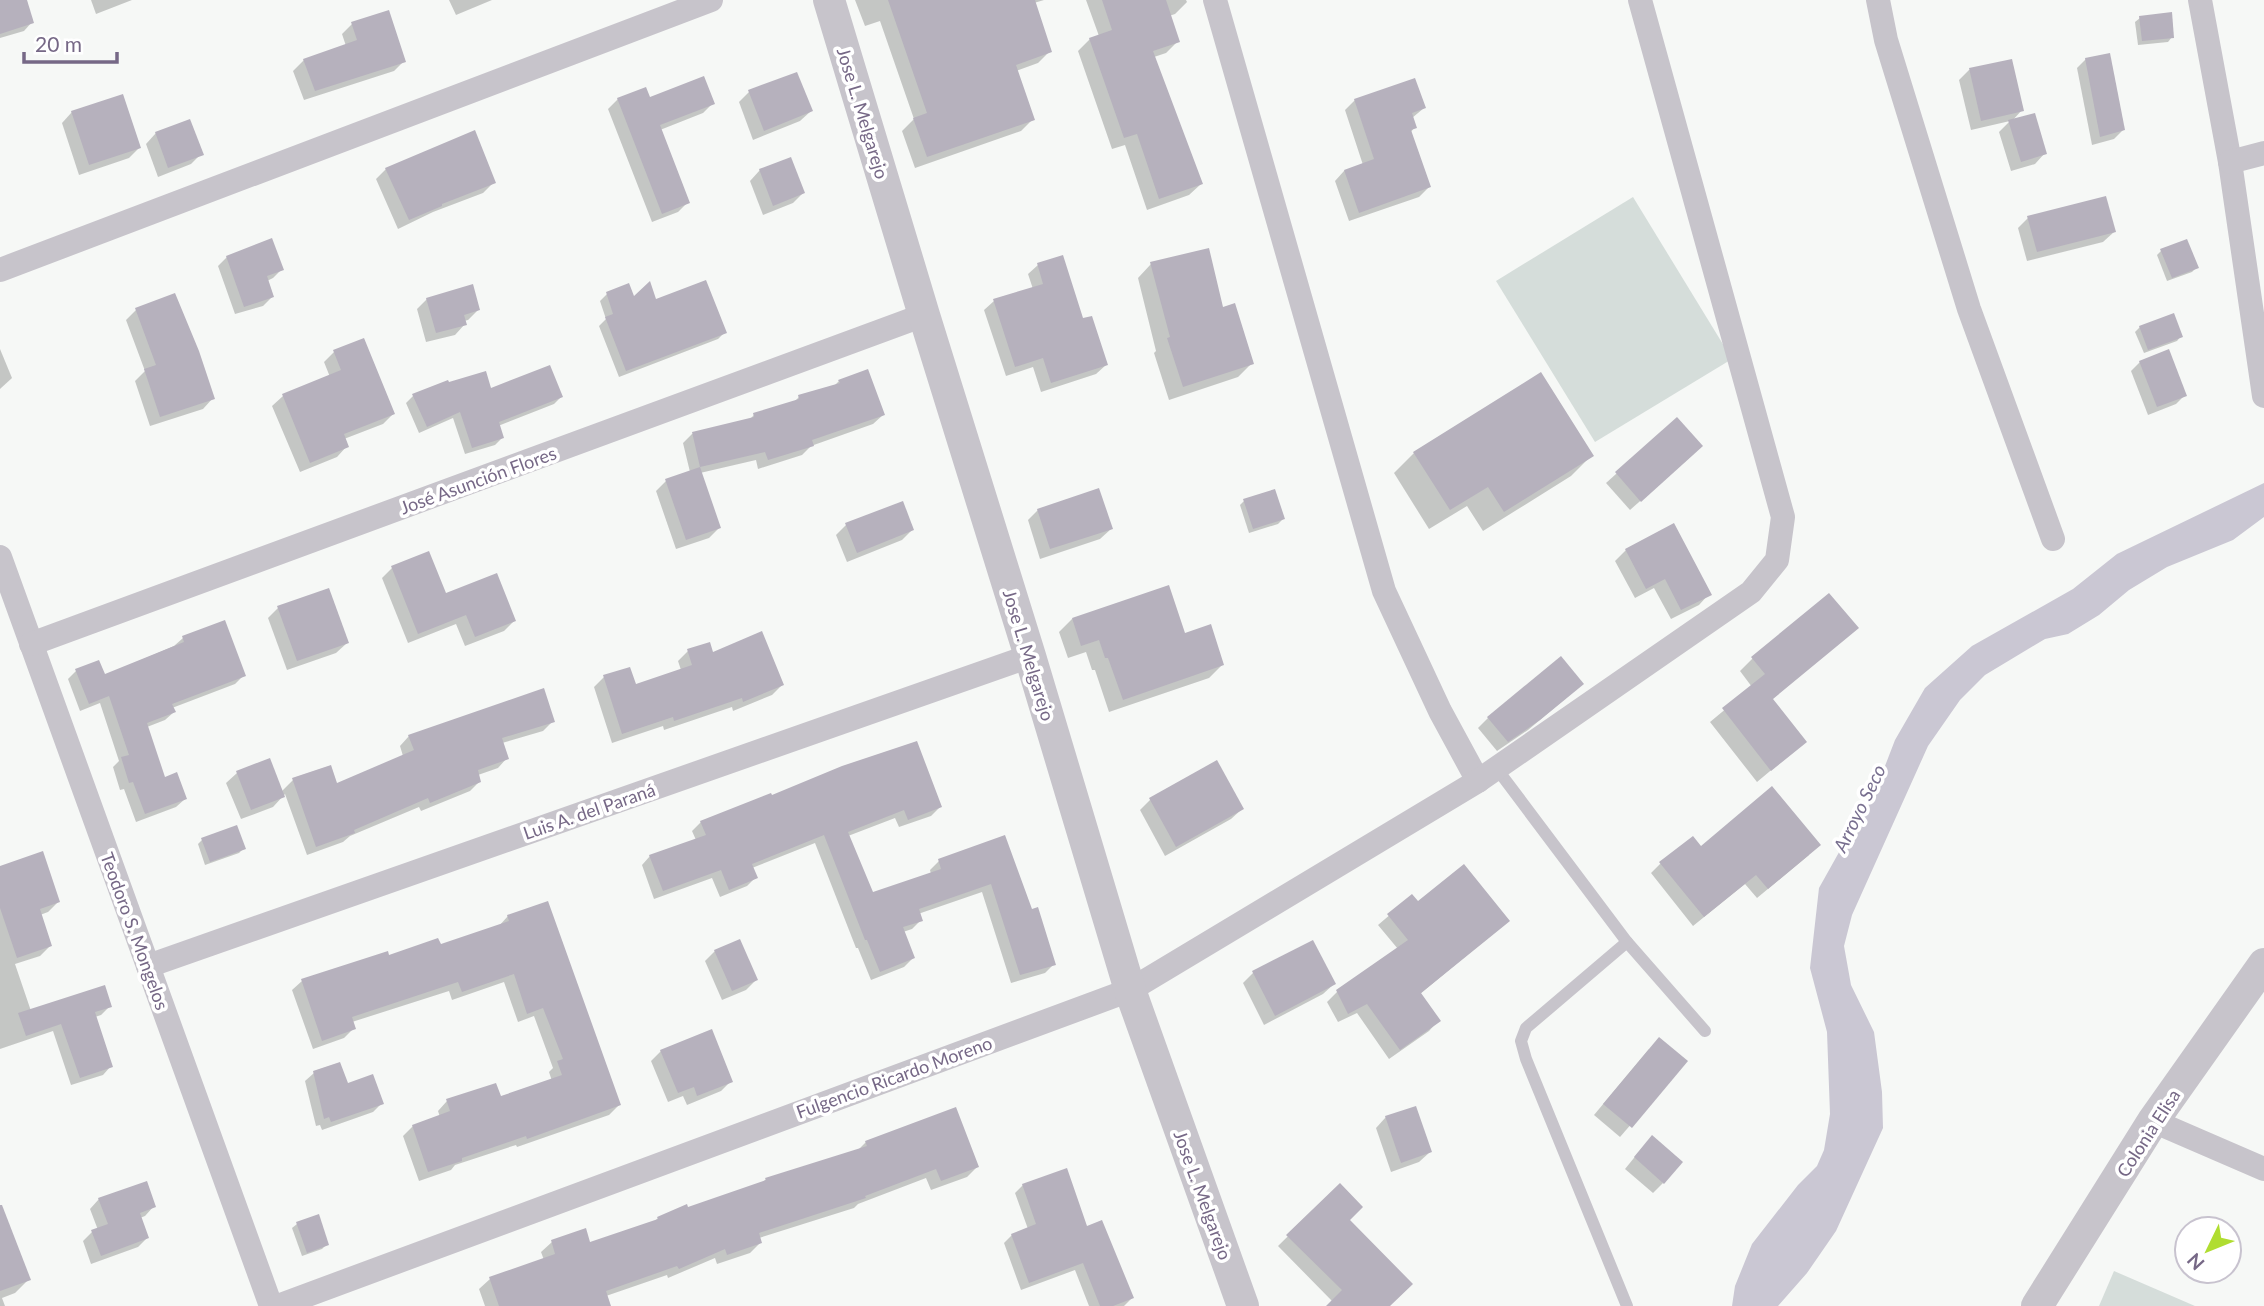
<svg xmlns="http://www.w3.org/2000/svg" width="2264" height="1306" font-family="Lato,sans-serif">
  <rect width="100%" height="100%" fill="#f6f8f6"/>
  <g fill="#d5ddda">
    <path d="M1633,197L1732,359L1595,442L1496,281Z"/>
    <path d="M2114,1271L2195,1306H2099Z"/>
  </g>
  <path fill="#cac7d3" d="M2264,483V517L2233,540L2167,567L2129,590L2099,615L2068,634L2045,639L1985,675L1960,700L1928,746L1852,915L1844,946L1851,985L1874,1032L1882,1092L1883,1128L1836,1231L1807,1273L1778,1306H1732L1735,1286L1752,1244L1798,1185L1817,1166L1824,1150L1830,1114L1827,1032L1810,968L1819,888L1880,779L1895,740L1925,688L1972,646L2073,589L2117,554Z"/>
  <g fill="#0003">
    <path d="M0,0H25L32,22L24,31L0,38Z"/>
    <path d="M91,0H132L96,14Z"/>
    <path d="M449,0H492L456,15Z"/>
    <path d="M855,0H1044L1034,3L1050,51L1038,63L1016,71L1033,119L1021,131L915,168L902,131L914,119L880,21L865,26Z"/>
    <path d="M1086,0H1186L1187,2L1175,14L1169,16L1178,41L1166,53L1154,57L1201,184L1189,195L1147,210L1125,145L1112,149L1078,51L1090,39L1099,36Z"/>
    <path d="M2140,18L2172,37L2168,42L2138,45L2135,22Z"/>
    <path d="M352,24L404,61L394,71L304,100L293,71L304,60L346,46L342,34Z"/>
    <path d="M2086,59L2123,130L2114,139L2092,145L2077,68Z"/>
    <path d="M2011,61L2022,110L2012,121L2045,153L2035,164L2011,171L1999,132L2010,121L1971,130L1959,80L1969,70Z"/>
    <path d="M749,92L811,111L800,121L753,140L739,102Z"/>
    <path d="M618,99L713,103L703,113L660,130L688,202L678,212L652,222L608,109Z"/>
    <path d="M1355,100L1424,108L1412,118L1415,127L1410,133L1429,187L1419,197L1349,221L1335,181L1344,171L1363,165L1345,110Z"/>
    <path d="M72,112L139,148L129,158L79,175L62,123Z"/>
    <path d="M156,133L201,154L191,164L158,177L146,144Z"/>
    <path d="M386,169L493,183L483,193L433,212L398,229L376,179Z"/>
    <path d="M760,170L803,193L793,203L763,215L750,181Z"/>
    <path d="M2028,218L2114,232L2103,242L2027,261L2018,228Z"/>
    <path d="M2161,251L2197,267L2192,272L2167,281L2157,255Z"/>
    <path d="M227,257L282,269L273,278L267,281L272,297L263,306L235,314L218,266Z"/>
    <path d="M1151,264L1222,309L1252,363L1238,377L1169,400L1154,353L1156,351L1138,278Z"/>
    <path d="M1038,265L1082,320L1106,365L1096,374L1041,392L1033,367L1006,376L984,310L994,301L1033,289L1028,274Z"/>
    <path d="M607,294L655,301L725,332L718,339L619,377L599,326L606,319L600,301Z"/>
    <path d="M427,299L478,310L468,320L464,321L465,324L455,335L426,342L417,309Z"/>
    <path d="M136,310L213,398L203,409L150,426L135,381L145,371L126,320Z"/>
    <path d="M2140,327L2181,336L2177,341L2144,353L2135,332Z"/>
    <path d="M0,349L12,378L0,389Z"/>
    <path d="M334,352L393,414L383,424L344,439L347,446L337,457L300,472L272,406L283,396L330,377L324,362Z"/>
    <path d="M2140,362L2185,395L2176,404L2148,415L2131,371Z"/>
    <path d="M839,381L883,415L873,424L811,446L802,455L758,469L756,460L700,473L719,528L709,538L676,549L656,491L666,481L690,472L683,443L692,434L748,421L754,415L794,402L799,397L834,386Z"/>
    <path d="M447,382L490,390L561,397L554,404L498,426L502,438L495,445L465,454L453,418L419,433L406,403L413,396Z"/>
    <path d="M1677,419L1691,456L1630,510L1606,483Z"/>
    <path d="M1414,453L1591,456L1571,476L1483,531L1467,506L1429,529L1394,473Z"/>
    <path d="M1244,501L1283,519L1278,524L1249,533L1240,505Z"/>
    <path d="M1038,510L1111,529L1100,539L1040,559L1028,520Z"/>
    <path d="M846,525L912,530L902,540L847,562L836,535Z"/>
    <path d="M1673,525L1709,594L1699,605L1671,619L1654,588L1635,598L1615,561L1626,550Z"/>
    <path d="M392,568L445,595L514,621L504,631L465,646L456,624L408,643L382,578Z"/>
    <path d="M278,608L347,643L336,653L287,670L268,618Z"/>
    <path d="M1072,619L1184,635L1222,665L1209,678L1109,712L1095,670H1092L1086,652L1068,658L1059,632Z"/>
    <path d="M1856,628L1771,700L1805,742L1757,782L1710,722L1752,687L1740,671L1753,658Z"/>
    <path d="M183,638L244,675L235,684L172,708L174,712L165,720L147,727L164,779L185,799L176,807L136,822L124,789L120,790L113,767L119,761L100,703L80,711L68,679L76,671L104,676L174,646Z"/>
    <path d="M688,651L712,654L782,685L772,695L733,711L732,707L664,730L663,726L612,743L594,687L604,677L635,686L681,670L678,661Z"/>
    <path d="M1572,693L1528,730L1497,751L1478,728L1488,718Z"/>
    <path d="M553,721L543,731L502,743L507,758L498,768L478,775L479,782L470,791L421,811L419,807L350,836L343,842L307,855L285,794L273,807L241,819L226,783L237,773L269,760L281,792L293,780L336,785L403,756L400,746L409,736Z"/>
    <path d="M1150,800L1242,809L1231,819L1165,856L1140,810Z"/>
    <path d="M940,807L931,816L899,827L895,818L848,836L872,895L931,874L930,870L939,861L1004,838L1030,911L1054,964L1045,973L1011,983L982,892L918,914L921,920L912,929L903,932L913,958L904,967L871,980L858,948H856L815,843L752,868L756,877L747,886L720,897L712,878L654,899L642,865L650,856L696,840L692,831L701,822Z"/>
    <path d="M202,840L244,848L239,853L205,865L198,844Z"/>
    <path d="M1701,848L1809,855L1757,898L1745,884L1693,926L1651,873L1661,863Z"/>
    <path d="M0,868L58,902L48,912L40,915L50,946L40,956L15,964L31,1011L110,1006L101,1015L95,1017L111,1066L103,1075L71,1085L53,1031L0,1049Z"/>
    <path d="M1412,896L1418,904L1508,921L1420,994L1438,1021L1429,1031L1389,1059L1357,1013L1338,1022L1327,1002L1337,992L1398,949L1378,925Z"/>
    <path d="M508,916L619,1105L609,1115L517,1147L516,1145L455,1165L451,1170L419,1181L403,1136L413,1126L440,1117L438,1111L447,1101L500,1099L552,1081L549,1072L553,1068L534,1016L518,1022L504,982L452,1000L449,991L352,1022L354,1028L344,1038L313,1049L292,990L302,981L388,957L440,947L498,927Z"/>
    <path d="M1312,942L1334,984L1323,994L1264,1025L1243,983L1253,973Z"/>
    <path d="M715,951L756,980L746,990L722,1000L705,961Z"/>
    <path d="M1649,1049L1686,1061L1620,1137L1594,1115Z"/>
    <path d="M661,1051L731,1081L721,1091L687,1105L683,1096L668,1102L651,1061Z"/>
    <path d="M314,1073L347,1085L382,1103L373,1112L322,1130L320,1125L316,1126L305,1081Z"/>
    <path d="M1386,1117L1430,1152L1419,1162L1391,1172L1376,1128Z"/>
    <path d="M866,1142L977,1167L967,1177L931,1190L926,1178L858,1204L854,1208L759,1238L760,1243L750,1253L717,1264L715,1258L668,1278L667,1275L606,1296L605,1306H485L479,1289L490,1279L544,1260L541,1252L552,1242L589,1244L654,1222L658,1218L762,1183L766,1179L857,1151Z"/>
    <path d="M1642,1148L1663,1183L1653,1193L1625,1169Z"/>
    <path d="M1023,1185L1086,1228L1132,1298L1124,1306H1089L1075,1270L1021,1290L1004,1243L1012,1235L1028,1229L1015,1193Z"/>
    <path d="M1340,1185L1347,1220L1388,1306H1328L1333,1302L1278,1246Z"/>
    <path d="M99,1199L154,1206L145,1216L140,1218L147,1238L138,1247L91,1264L83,1241L92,1232L98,1230L90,1209Z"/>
    <path d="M0,1222L29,1279L15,1293L2,1298L5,1306H0Z"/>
    <path d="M297,1224L327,1244L322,1249L302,1256L292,1228Z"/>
  </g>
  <g fill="#b6b1bd">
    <path d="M0,0H27L34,23L0,34Z"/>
    <path d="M888,0H1035L1052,52L1016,65L1035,120L927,157L913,118L927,113Z"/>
    <path d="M1102,0H1166L1180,42L1153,51L1203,184L1159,199L1137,134L1124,138L1089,38L1112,30Z"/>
    <path d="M389,10L406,62L315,91L303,59L357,40L351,22Z"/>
    <path d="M2172,12L2174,38L2142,41L2139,16Z"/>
    <path d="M2110,53L2125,130L2100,137L2085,58Z"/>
    <path d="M2012,59L2024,111L1981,121L1969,68Z"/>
    <path d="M797,72L813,111L764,131L748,90Z"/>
    <path d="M704,76L715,104L660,125L690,203L662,214L617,98L646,87L650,97Z"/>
    <path d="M1415,78L1426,108L1412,113L1417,128L1411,130L1431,187L1359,213L1344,170L1374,159L1354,99Z"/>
    <path d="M123,94L141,148L89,165L71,111Z"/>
    <path d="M2035,113L2047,154L2021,162L2008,120Z"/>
    <path d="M190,119L204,155L168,168L155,132Z"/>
    <path d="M475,130L496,183L442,204V206L409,220L385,168Z"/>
    <path d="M791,157L805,193L773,206L759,169Z"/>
    <path d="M2106,196L2116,232L2037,252L2027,216Z"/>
    <path d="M272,238L284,270L267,276L274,297L244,307L226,256Z"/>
    <path d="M2187,239L2199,268L2172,278L2160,249Z"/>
    <path d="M1209,248L1223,307L1235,303L1254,364L1183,387L1167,338L1170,337L1150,262Z"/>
    <path d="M1063,255L1083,318L1092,316L1108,365L1051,383L1043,358L1015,367L993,299L1043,284L1037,263Z"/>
    <path d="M706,280L727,333L626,371L605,317L613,314L606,292L629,283L634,296L650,281L656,299Z"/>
    <path d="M473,284L480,310L464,315L467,325L436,333L426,298Z"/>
    <path d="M175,293L199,351L215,399L160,417L144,369L156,365L135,308Z"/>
    <path d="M2174,313L2183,337L2148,350L2139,326Z"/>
    <path d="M364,338L395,414L344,434L349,447L310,463L282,394L341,370L333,350Z"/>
    <path d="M2169,349L2187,396L2157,407L2139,361Z"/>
    <path d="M550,365L563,397L499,422L504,438L472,448L460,412L427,427L412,394L448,380L449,382L486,371L491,388Z"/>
    <path d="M868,369L885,415L812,440L814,446L768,460L765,452L700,467L692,432L754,417L753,413L799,399L798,395L840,383L838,380Z"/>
    <path d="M1541,372L1594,456L1504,512L1488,487L1450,510L1413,452Z"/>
    <path d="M1677,417L1703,446L1641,502L1615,472Z"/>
    <path d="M700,467L721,528L686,540L665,479Z"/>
    <path d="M1099,488L1113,529L1050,549L1037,509Z"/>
    <path d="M1275,489L1285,519L1253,529L1243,499Z"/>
    <path d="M903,501L914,530L857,553L845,523Z"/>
    <path d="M1674,523L1712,595L1681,610L1665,579L1646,589L1625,549Z"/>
    <path d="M429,551L446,593L497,573L516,621L475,637L466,615L418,634L391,566Z"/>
    <path d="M1169,585L1185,633L1211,624L1224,665L1123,700L1108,658H1105L1099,640L1081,646L1072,618Z"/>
    <path d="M329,588L349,643L297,661L277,606Z"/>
    <path d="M1829,593L1859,628L1773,699L1807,742L1771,771L1722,708L1765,674L1751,657Z"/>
    <path d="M225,620L246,676L172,704L176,712L147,723L165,777L177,772L187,799L145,814L133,782L129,783L121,757L129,755L109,696L89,704L75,669L99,660L105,674L184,642L182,636Z"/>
    <path d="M762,631L784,685L743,702L742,698L674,721L673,717L622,734L603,675L630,667L636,684L692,665L687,649L710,642L713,652Z"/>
    <path d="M1561,656L1584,684L1540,720L1508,742L1487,717Z"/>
    <path d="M544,688L555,722L502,738L509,759L478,770L481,782L430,803L428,798L354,830L355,833L316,847L292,778L331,765L337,783L414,750L408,735Z"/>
    <path d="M917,741L942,807L908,820L904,810L848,832L873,892L941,869L938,859L1005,835L1032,909L1038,907L1056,965L1020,975L991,884L919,909L923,921L903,927L915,958L880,972L867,940H865L824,835L752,864L758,878L729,890L721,870L663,891L649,855L706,835L700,821L771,793L772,795L842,766Z"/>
    <path d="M270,758L285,797L251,810L236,771Z"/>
    <path d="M1217,760L1244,809L1176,847L1149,798Z"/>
    <path d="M1772,786L1821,845L1768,889L1756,875L1704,917L1659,862L1693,836L1701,846Z"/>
    <path d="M237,825L246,849L210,862L201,838Z"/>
    <path d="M43,851L60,902L40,909L52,946L17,958L0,908V866Z"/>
    <path d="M1464,864L1510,921L1421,993L1441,1021L1400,1050L1367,1004L1348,1014L1336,990L1408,940L1387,914L1412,894L1418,901Z"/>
    <path d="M548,901L621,1105L527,1139L526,1136L462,1158V1161L428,1172L412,1125L450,1111L446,1099L496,1083L501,1096L562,1075L557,1061L563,1059L543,1008L527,1014L514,974L462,992L458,982L352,1017L356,1029L322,1041L301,979L388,951L389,955L438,938L441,944L509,921L507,915Z"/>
    <path d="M740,939L758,980L732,991L714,950Z"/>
    <path d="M1313,940L1336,984L1275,1016L1252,971Z"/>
    <path d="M105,985L112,1007L95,1012L113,1067L80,1078L61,1024L26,1036L18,1013Z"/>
    <path d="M712,1029L733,1082L697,1096L694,1087L678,1093L660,1050Z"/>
    <path d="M1659,1037L1688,1061L1632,1128L1603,1104Z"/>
    <path d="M340,1062L348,1083L373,1074L384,1104L331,1122L329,1117L324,1119L313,1071Z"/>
    <path d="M1416,1106L1432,1152L1401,1163L1385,1116Z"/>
    <path d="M956,1107L979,1167L941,1181L936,1169L865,1196L866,1198L759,1233L762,1243L727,1255L725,1249L679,1269L677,1266L606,1291L611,1306H499L489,1277L555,1254L551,1240L586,1228L590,1242L658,1219L657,1217L687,1204L688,1207L766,1180L765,1178L867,1146L865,1141Z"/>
    <path d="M1652,1135L1683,1162L1664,1184L1634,1157Z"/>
    <path d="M1067,1168L1087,1226L1102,1220L1134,1298L1113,1306H1100L1083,1263L1029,1283L1011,1234L1036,1224L1022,1184Z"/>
    <path d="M147,1181L156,1207L140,1213L149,1238L101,1256L91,1230L108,1224L98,1198Z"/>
    <path d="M1340,1183L1363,1207L1350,1220L1413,1284L1390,1306H1326L1342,1290L1286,1235Z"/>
    <path d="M0,1205H2L31,1280L0,1291Z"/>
    <path d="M319,1214L329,1245L307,1253L296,1222Z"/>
  </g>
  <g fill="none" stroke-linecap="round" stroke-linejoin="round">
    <g stroke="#c7c4cb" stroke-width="12">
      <path d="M1497,769L1627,942L1705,1031"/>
      <path d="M1627,1306L1526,1059L1521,1041L1526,1028L1627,942"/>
    </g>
    <g stroke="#c7c4cb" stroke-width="24">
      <path d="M1215,0L1384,591L1440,711L1478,781"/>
      <path d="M1878,0L1886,40L1969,309L2053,539"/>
      <path d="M2200,0L2230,162L2264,396"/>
      <path d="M2230,162L2264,153"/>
      <path d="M0,270L711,0"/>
      <path d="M0,557L271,1306"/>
      <path d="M31,644L924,315"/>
      <path d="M148,966L1030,656"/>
      <path d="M2153,1121L2264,1169"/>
      <path d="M278,1306L1130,990L1478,781L1751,592L1777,560L1783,517L1640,0"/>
    </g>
    <g stroke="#c7c4cb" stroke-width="32">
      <path d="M829,0L924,315L1030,656L1130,990L1243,1306"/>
      <path d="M2037,1306L2153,1121L2264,964"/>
    </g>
  </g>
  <g text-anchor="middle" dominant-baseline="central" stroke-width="7" stroke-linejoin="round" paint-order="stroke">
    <g font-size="18" fill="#766886" stroke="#fff">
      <text transform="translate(863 113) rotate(73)">Jose L. Melgarejo</text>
      <text transform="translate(478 480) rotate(-20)">José Asunción Flores</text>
      <text transform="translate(1029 655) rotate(73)">Jose L. Melgarejo</text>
      <text transform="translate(589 811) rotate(-19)">Luis A. del Paraná</text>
      <text transform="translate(135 931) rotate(70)">Teodoro S. Mongelos</text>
      <text transform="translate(894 1077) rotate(-20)">Fulgencio Ricardo Moreno</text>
      <text transform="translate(2148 1133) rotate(-57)">Colonia Elisa</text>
      <text transform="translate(1203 1195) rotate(70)">Jose L. Melgarejo</text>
    </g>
    <g font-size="19" font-style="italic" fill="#786f8f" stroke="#fff">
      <text transform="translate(1859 808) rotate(-64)">Arroyo Seco</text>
    </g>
  </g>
  <g transform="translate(2208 1250) rotate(227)"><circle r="33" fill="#ffffff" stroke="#c8c3cf" stroke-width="2"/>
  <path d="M0-5L12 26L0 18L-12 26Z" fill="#b0dd31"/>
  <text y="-10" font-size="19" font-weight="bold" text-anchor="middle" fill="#766886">N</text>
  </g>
  <path d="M24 52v10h93v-10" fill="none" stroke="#766886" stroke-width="3.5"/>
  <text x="35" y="52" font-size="21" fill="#766886" stroke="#ffffff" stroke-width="5" paint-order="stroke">20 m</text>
</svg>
